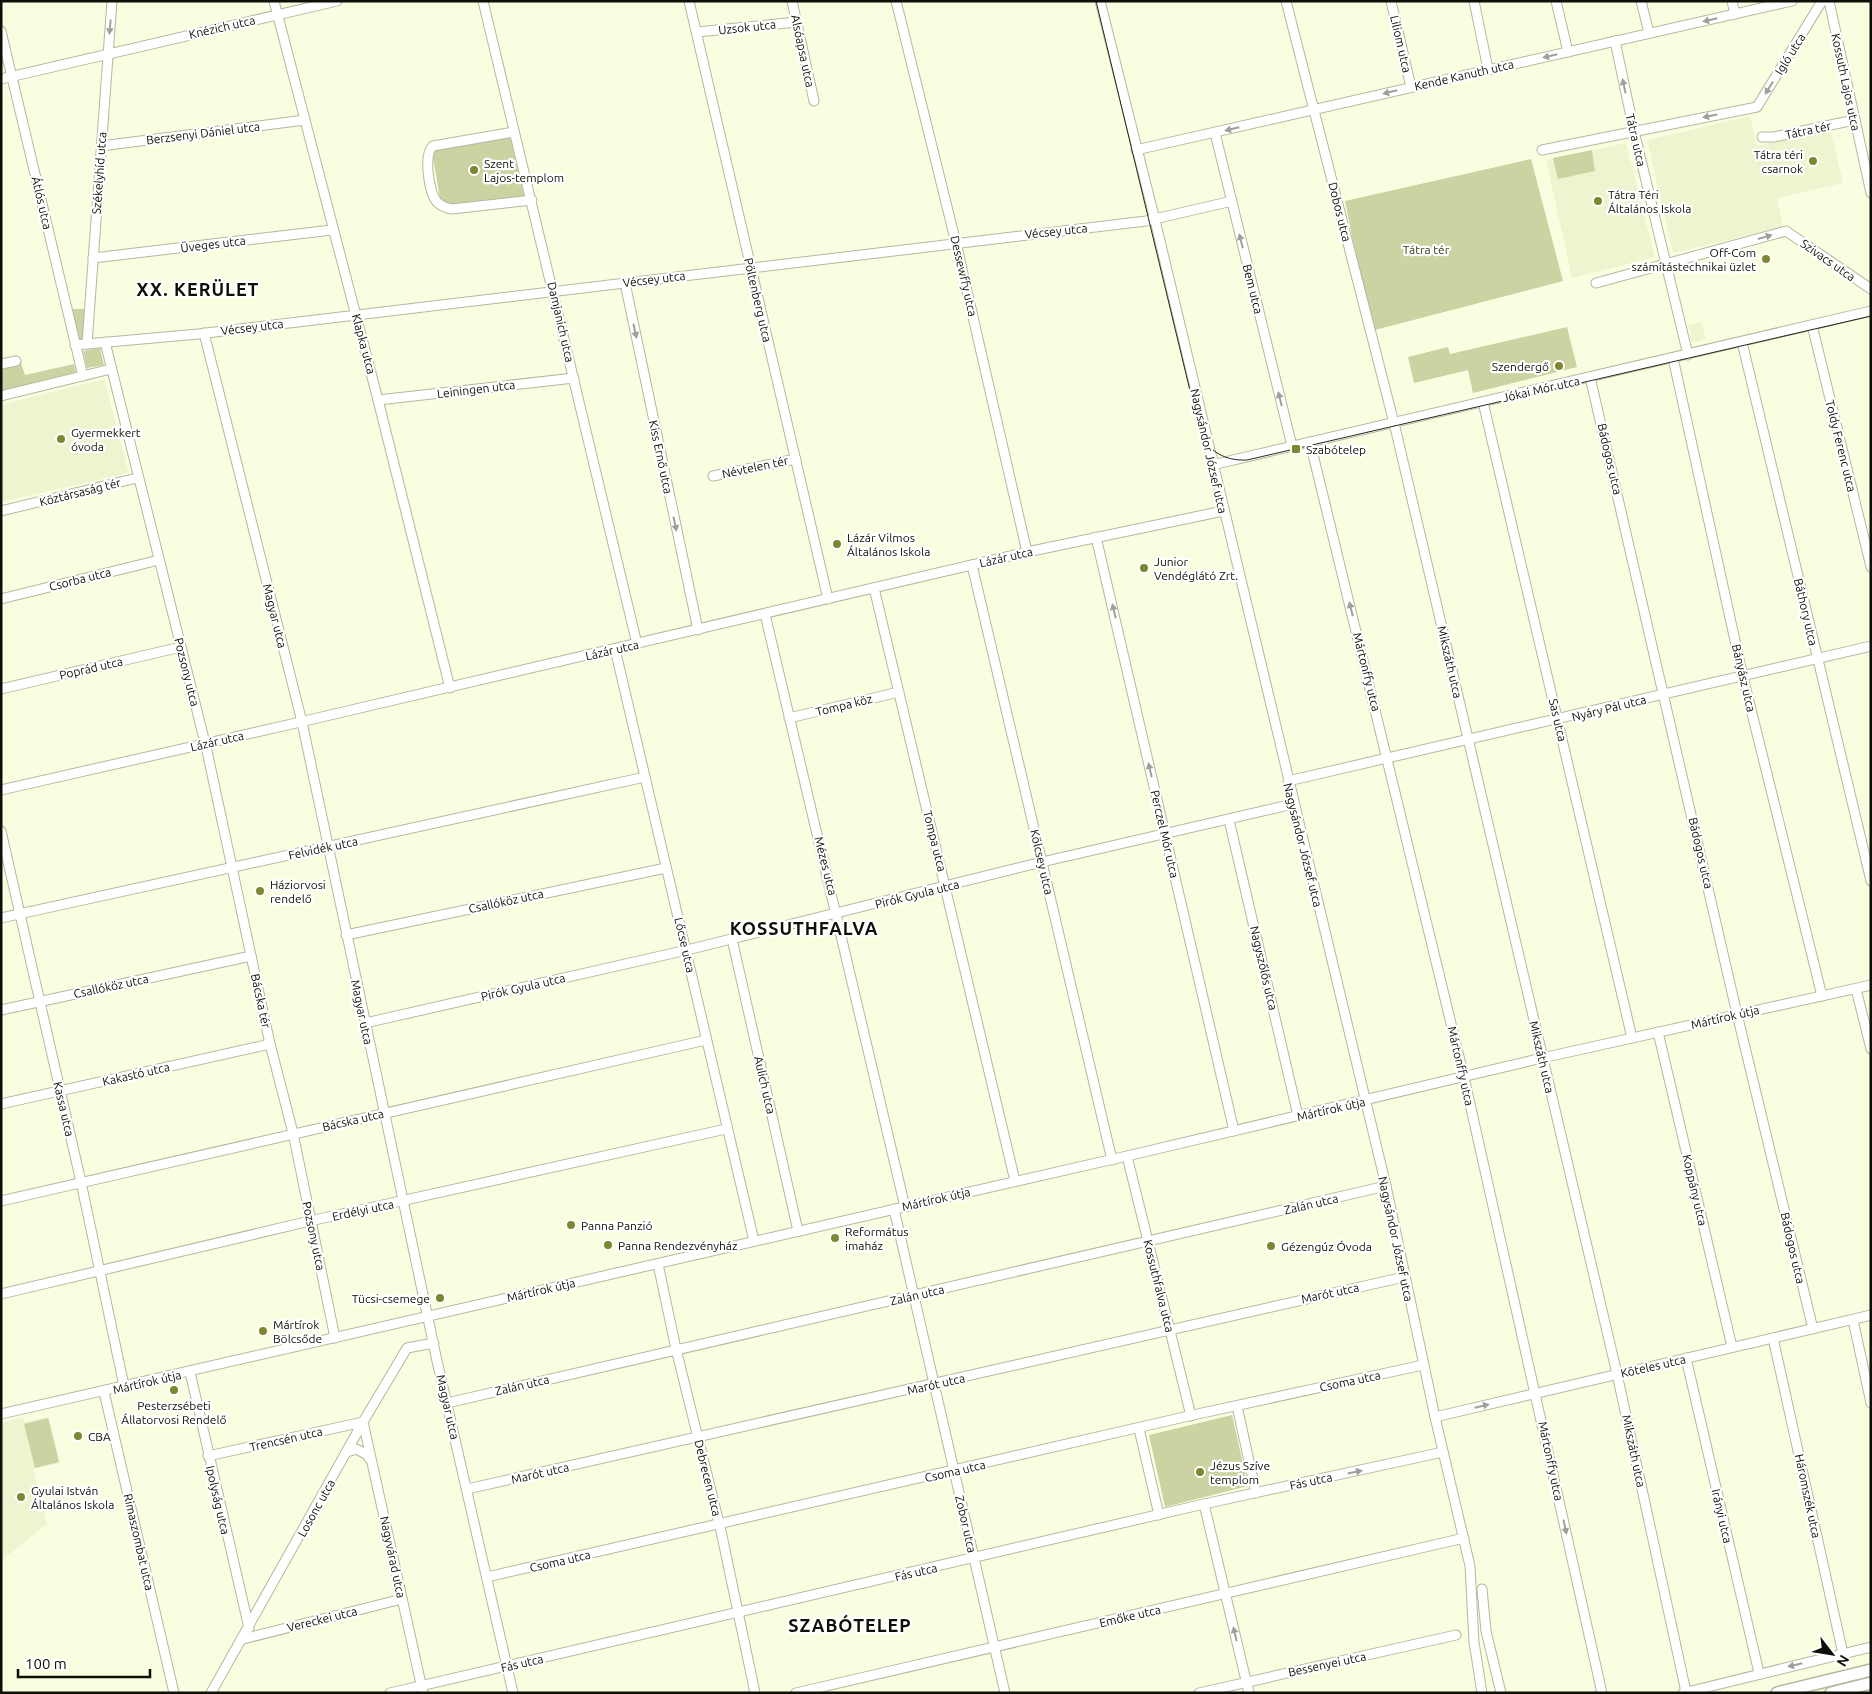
<svg xmlns="http://www.w3.org/2000/svg" width="1872" height="1694" font-family="Ubuntu,sans-serif">
  <rect width="100%" height="100%" fill="#fafee1"/>
  <g fill="#eff4d0">
    <path d="M1750,116L1757,146L1830,128L1843,183L1777,198L1783,227L1673,253L1647,140Z"/>
    <path d="M1626,143L1655,257L1572,278L1546,160Z"/>
    <path d="M1701,322L1706,339L1692,343L1688,325Z"/>
    <path d="M104,379L129,473L1,502V405Z"/>
    <path d="M23,1417L25,1422L49,1417L60,1463L33,1469L47,1524L1,1561V1423Z"/>
  </g>
  <g fill="#ccd2a1">
    <path d="M510,136L524,196L448,205L440,198L433,157L434,152L438,147Z"/>
    <path d="M1592,150L1595,171L1558,179L1553,158Z"/>
    <path d="M1531,159L1563,281L1371,331L1345,201Z"/>
    <path d="M73,309H85L83,340L76,341Z"/>
    <path d="M1567,327L1577,367L1473,393L1468,370L1414,383L1408,357L1448,347L1450,354Z"/>
    <path d="M100,348L104,365L87,368L83,351Z"/>
    <path d="M21,363L25,375L74,364L76,372L1,391V368Z"/>
    <path d="M1232,1415L1248,1486L1165,1507L1149,1435Z"/>
    <path d="M48,1418L59,1462L35,1468L24,1424Z"/>
  </g>
  <g fill="none" stroke-linecap="round" stroke-linejoin="round">
    <g stroke="#b4b89d" stroke-width="11">
      <g id="minor">
        <path d="M274,1L378,400L450,688"/>
        <path d="M483,1L637,644"/>
        <path d="M689,1L828,599"/>
        <path d="M792,1L814,101"/>
        <path d="M896,1L956,243L1027,552"/>
        <path d="M1100,1L1155,220L1386,1186L1435,1417L1470,1566L1474,1642L1482,1693"/>
        <path d="M1286,1L1395,427L1617,1374L1686,1692"/>
        <path d="M1391,1L1411,87"/>
        <path d="M1474,1L1488,69"/>
        <path d="M1556,1L1568,52"/>
        <path d="M1641,1L1649,33"/>
        <path d="M1732,1L1735,14"/>
        <path d="M1829,1L1871,193"/>
        <path d="M1,31L83,376"/>
        <path d="M697,32L796,22"/>
        <path d="M1615,41L1634,131L1688,355"/>
        <path d="M1,79L337,1"/>
        <path d="M514,132L433,146C423,154 429,193 437,202C441,206 446,208 452,209L532,200"/>
        <path d="M1215,133L1292,446"/>
        <path d="M1762,137H1774L1854,120"/>
        <path d="M101,146L305,120"/>
        <path d="M1136,150L1792,1"/>
        <path d="M1542,150L1757,107L1822,1"/>
        <path d="M93,258L332,230"/>
        <path d="M625,283L698,630"/>
        <path d="M1596,283L1786,231L1871,289"/>
        <path d="M1812,325L1871,567"/>
        <path d="M204,333L302,722L437,1361L513,1693"/>
        <path d="M105,342L207,751L270,1044L293,1133L335,1338"/>
        <path d="M1742,342L1871,881"/>
        <path d="M87,344L112,1"/>
        <path d="M75,345L198,334L1146,221L1232,201"/>
        <path d="M1673,358L1743,677L1822,996"/>
        <path d="M1,364L16,361"/>
        <path d="M1590,377L1737,1014L1813,1329"/>
        <path d="M1,396L111,369"/>
        <path d="M378,400L574,378"/>
        <path d="M1483,402L1632,1038"/>
        <path d="M1310,442L1464,1077L1602,1693"/>
        <path d="M1212,465L1871,311"/>
        <path d="M713,476L796,459"/>
        <path d="M1,511L137,478"/>
        <path d="M1096,537L1234,1131"/>
        <path d="M972,565L1112,1160"/>
        <path d="M874,588L1015,1181"/>
        <path d="M1,599L159,560"/>
        <path d="M765,614L905,1207"/>
        <path d="M615,649L754,1241"/>
        <path d="M1,689L181,647"/>
        <path d="M789,718L899,692"/>
        <path d="M1288,781L1871,646"/>
        <path d="M1,790L296,723L1027,552L1223,511"/>
        <path d="M1229,820L1298,1116"/>
        <path d="M1,831L81,1182L124,1386"/>
        <path d="M1,918L645,777"/>
        <path d="M346,935L666,868"/>
        <path d="M732,939L798,1231"/>
        <path d="M1856,989L1871,1049"/>
        <path d="M1,1010L251,956"/>
        <path d="M365,1023L687,950L1042,862L1293,804"/>
        <path d="M1658,1032L1732,1347"/>
        <path d="M1,1104L270,1044"/>
        <path d="M1127,1156L1191,1416"/>
        <path d="M1,1201L706,1040"/>
        <path d="M894,1209L1005,1693"/>
        <path d="M658,1264L676,1349L721,1531L755,1693"/>
        <path d="M1,1294L310,1221L726,1129"/>
        <path d="M1853,1320L1871,1403"/>
        <path d="M1773,1338L1843,1654"/>
        <path d="M1686,1358L1759,1673"/>
        <path d="M190,1372L249,1628"/>
        <path d="M104,1392L174,1693"/>
        <path d="M447,1403L1386,1186"/>
        <path d="M1237,1406L1256,1493"/>
        <path d="M1,1414L1127,1156L1542,1058L1871,985"/>
        <path d="M1435,1417L1871,1315"/>
        <path d="M1139,1429L1159,1515"/>
        <path d="M347,1452L356,1449L366,1454L370,1459"/>
        <path d="M208,1456L363,1422L423,1693"/>
        <path d="M467,1489L1404,1277"/>
        <path d="M1204,1504L1249,1693"/>
        <path d="M487,1577L1193,1415L1423,1365"/>
        <path d="M1482,1589L1486,1631L1501,1693"/>
        <path d="M243,1639L402,1599"/>
        <path d="M211,1693L363,1422L407,1348L434,1343"/>
        <path d="M390,1693L1204,1504L1443,1452"/>
        <path d="M796,1693L1464,1538"/>
        <path d="M1199,1693L1456,1635"/>
        <path d="M1683,1693L1871,1647"/>
      </g>
    </g>
    <g stroke="#b4b89d" stroke-width="14">
      <g id="major">
        <path d="M1777,1693L1871,1670"/>
        <path d="M1831,1693L1871,1683"/>
      </g>
    </g>
    <use href="#minor" stroke="#fff" stroke-width="9"/>
    <use href="#major" stroke="#fff" stroke-width="11"/>
    <path stroke="#26271c" stroke-width="1" d="M1096,1L1200,432C1209,452 1225,461 1247,460L1871,316"/>
  </g>
  <defs><path id="oneway-solid" d="M-6-.8H1V-3.2L6.5 0L1 3.2V.8H-6Z" transform="scale(1.25)"/></defs>
  <g fill="#9f9f9b">
    <use href="#oneway-solid" transform="translate(1710 20) rotate(167)"/>
    <use href="#oneway-solid" transform="translate(110 27) rotate(95)"/>
    <use href="#oneway-solid" transform="translate(1550 56) rotate(167)"/>
    <use href="#oneway-solid" transform="translate(1624 86) rotate(-102)"/>
    <use href="#oneway-solid" transform="translate(1769 88) rotate(122)"/>
    <use href="#oneway-solid" transform="translate(1390 92) rotate(166)"/>
    <use href="#oneway-solid" transform="translate(1710 116) rotate(169)"/>
    <use href="#oneway-solid" transform="translate(1232 129) rotate(167)"/>
    <use href="#oneway-solid" transform="translate(1765 237) rotate(-16)"/>
    <use href="#oneway-solid" transform="translate(1241 241) rotate(-104)"/>
    <use href="#oneway-solid" transform="translate(635 331) rotate(78)"/>
    <use href="#oneway-solid" transform="translate(1280 399) rotate(-104)"/>
    <use href="#oneway-solid" transform="translate(675 524) rotate(78)"/>
    <use href="#oneway-solid" transform="translate(1351 609) rotate(-104)"/>
    <use href="#oneway-solid" transform="translate(1114 611) rotate(-103)"/>
    <use href="#oneway-solid" transform="translate(1150 770) rotate(-103)"/>
    <use href="#oneway-solid" transform="translate(1482 1406) rotate(-13)"/>
    <use href="#oneway-solid" transform="translate(1355 1472) rotate(-12)"/>
    <use href="#oneway-solid" transform="translate(1565 1527) rotate(78)"/>
    <use href="#oneway-solid" transform="translate(1235 1634) rotate(-103)"/>
    <use href="#oneway-solid" transform="translate(1795 1665) rotate(167)"/>
  </g>
  <g fill="#7f8632" stroke="#fff" stroke-width="2">
    <circle cx="1813" cy="161" r="5"/>
    <circle cx="474" cy="170" r="5"/>
    <circle cx="1598" cy="201" r="5"/>
    <circle cx="1766" cy="259" r="5"/>
    <circle cx="1559" cy="366" r="5"/>
    <circle cx="61" cy="439" r="5"/>
    <rect x="1291" y="444" width="10" height="10" rx="2.5"/>
    <circle cx="837" cy="544" r="5"/>
    <circle cx="1144" cy="568" r="5"/>
    <circle cx="260" cy="891" r="5"/>
    <circle cx="571" cy="1225" r="5"/>
    <circle cx="835" cy="1238" r="5"/>
    <circle cx="608" cy="1245" r="5"/>
    <circle cx="1271" cy="1246" r="5"/>
    <circle cx="440" cy="1298" r="5"/>
    <circle cx="263" cy="1331" r="5"/>
    <circle cx="174" cy="1390" r="5"/>
    <circle cx="78" cy="1436" r="5"/>
    <circle cx="1200" cy="1472" r="5"/>
    <circle cx="21" cy="1497" r="5"/>
  </g>
  <g text-anchor="middle" dominant-baseline="central" stroke-width="4.5" stroke-linejoin="round" paint-order="stroke">
    <g font-size="12" fill="#0e0f06" stroke="#fff">
      <text transform="translate(222 27) rotate(-13)">Knézich utca</text>
      <text transform="translate(747 27) rotate(-6)">Uzsok utca</text>
      <text transform="translate(1401 44) rotate(77)">Liliom utca</text>
      <text transform="translate(803 51) rotate(78)">Alsóapsa utca</text>
      <text transform="translate(1790 54) rotate(-58)">Igló utca</text>
      <text transform="translate(1464 75) rotate(-13)">Kende Kanuth utca</text>
      <text transform="translate(1846 82) rotate(78)">Kossuth Lajos utca</text>
      <text transform="translate(1808 130) rotate(-12)">Tátra tér</text>
      <text transform="translate(203 133) rotate(-7)">Berzsenyi Dániel utca</text>
      <text transform="translate(1636 140) rotate(77)">Tátra utca</text>
      <text transform="translate(99 173) rotate(-86)">Székelyhíd utca</text>
      <text transform="translate(42 203) rotate(77)">Átlós utca</text>
      <text transform="translate(1340 212) rotate(76)">Dobos utca</text>
      <text transform="translate(1056 231) rotate(-6)">Vécsey utca</text>
      <text transform="translate(213 244) rotate(-7)">Üveges utca</text>
      <text transform="translate(1828 260) rotate(35)">Szivacs utca</text>
      <text transform="translate(964 276) rotate(77)">Dessewffy utca</text>
      <text transform="translate(654 279) rotate(-7)">Vécsey utca</text>
      <text transform="translate(1253 289) rotate(76)">Bem utca</text>
      <text transform="translate(758 300) rotate(77)">Pöltenberg utca</text>
      <text transform="translate(561 322) rotate(77)">Damjanich utca</text>
      <text transform="translate(252 327) rotate(-7)">Vécsey utca</text>
      <text transform="translate(364 344) rotate(75)">Klapka utca</text>
      <text transform="translate(476 389) rotate(-7)">Leiningen utca</text>
      <text transform="translate(1541 389) rotate(-13)">Jókai Mór utca</text>
      <text transform="translate(1841 446) rotate(76)">Toldy Ferenc utca</text>
      <text transform="translate(1209 451) rotate(77)">Nagysándor József utca</text>
      <text transform="translate(661 457) rotate(78)">Kiss Ernő utca</text>
      <text transform="translate(1610 459) rotate(77)">Bádogos utca</text>
      <text transform="translate(755 467) rotate(-12)">Névtelen tér</text>
      <text transform="translate(80 492) rotate(-14)">Köztársaság tér</text>
      <text transform="translate(1006 557) rotate(-13)">Lázár utca</text>
      <text transform="translate(80 579) rotate(-14)">Csorba utca</text>
      <text transform="translate(1806 612) rotate(77)">Báthory utca</text>
      <text transform="translate(275 616) rotate(76)">Magyar utca</text>
      <text transform="translate(612 650) rotate(-13)">Lázár utca</text>
      <text transform="translate(1450 662) rotate(77)">Mikszáth utca</text>
      <text transform="translate(91 668) rotate(-13)">Poprád utca</text>
      <text transform="translate(187 672) rotate(76)">Pozsony utca</text>
      <text transform="translate(1367 672) rotate(76)">Mártonffy utca</text>
      <text transform="translate(1744 678) rotate(77)">Bányász utca</text>
      <text transform="translate(844 705) rotate(-14)">Tompa köz</text>
      <text transform="translate(1609 708) rotate(-14)">Nyáry Pál utca</text>
      <text transform="translate(1558 720) rotate(77)">Sas utca</text>
      <text transform="translate(217 741) rotate(-13)">Lázár utca</text>
      <text transform="translate(1165 834) rotate(77)">Perczel Mór utca</text>
      <text transform="translate(935 841) rotate(76)">Tompa utca</text>
      <text transform="translate(1303 845) rotate(76)">Nagysándor József utca</text>
      <text transform="translate(323 848) rotate(-12)">Felvidék utca</text>
      <text transform="translate(1701 853) rotate(77)">Bádogos utca</text>
      <text transform="translate(1042 862) rotate(77)">Kölcsey utca</text>
      <text transform="translate(826 866) rotate(76)">Mézes utca</text>
      <text transform="translate(917 894) rotate(-14)">Pirók Gyula utca</text>
      <text transform="translate(506 901) rotate(-12)">Csallóköz utca</text>
      <text transform="translate(685 945) rotate(77)">Lőcse utca</text>
      <text transform="translate(1264 968) rotate(77)">Nagyszőlős utca</text>
      <text transform="translate(111 986) rotate(-12)">Csallóköz utca</text>
      <text transform="translate(523 987) rotate(-13)">Pirók Gyula utca</text>
      <text transform="translate(261 1001) rotate(78)">Bácska tér</text>
      <text transform="translate(362 1012) rotate(78)">Magyar utca</text>
      <text transform="translate(1725 1017) rotate(-13)">Mártírok útja</text>
      <text transform="translate(1542 1057) rotate(77)">Mikszáth utca</text>
      <text transform="translate(1461 1066) rotate(77)">Mártonffy utca</text>
      <text transform="translate(136 1074) rotate(-13)">Kakastó utca</text>
      <text transform="translate(765 1085) rotate(77)">Aulich utca</text>
      <text transform="translate(64 1109) rotate(77)">Kassa utca</text>
      <text transform="translate(1331 1109) rotate(-13)">Mártírok útja</text>
      <text transform="translate(353 1120) rotate(-13)">Bácska utca</text>
      <text transform="translate(1695 1190) rotate(77)">Koppány utca</text>
      <text transform="translate(936 1199) rotate(-13)">Mártírok útja</text>
      <text transform="translate(1311 1204) rotate(-13)">Zalán utca</text>
      <text transform="translate(363 1210) rotate(-12)">Erdélyi utca</text>
      <text transform="translate(314 1236) rotate(78)">Pozsony utca</text>
      <text transform="translate(1396 1239) rotate(78)">Nagysándor József utca</text>
      <text transform="translate(1793 1248) rotate(77)">Bádogos utca</text>
      <text transform="translate(1159 1286) rotate(76)">Kossuthfalva utca</text>
      <text transform="translate(541 1290) rotate(-13)">Mártírok útja</text>
      <text transform="translate(1330 1293) rotate(-12)">Marót utca</text>
      <text transform="translate(917 1295) rotate(-13)">Zalán utca</text>
      <text transform="translate(1653 1366) rotate(-13)">Köteles utca</text>
      <text transform="translate(1350 1381) rotate(-12)">Csoma utca</text>
      <text transform="translate(147 1382) rotate(-13)">Mártírok útja</text>
      <text transform="translate(936 1384) rotate(-13)">Marót utca</text>
      <text transform="translate(522 1385) rotate(-13)">Zalán utca</text>
      <text transform="translate(448 1407) rotate(77)">Magyar utca</text>
      <text transform="translate(286 1439) rotate(-13)">Trencsén utca</text>
      <text transform="translate(1634 1451) rotate(78)">Mikszáth utca</text>
      <text transform="translate(1551 1461) rotate(78)">Mártonffy utca</text>
      <text transform="translate(955 1471) rotate(-13)">Csoma utca</text>
      <text transform="translate(540 1473) rotate(-13)">Marót utca</text>
      <text transform="translate(708 1478) rotate(76)">Debrecen utca</text>
      <text transform="translate(1311 1481) rotate(-12)">Fás utca</text>
      <text transform="translate(1808 1496) rotate(78)">Háromszék utca</text>
      <text transform="translate(218 1500) rotate(77)">Ipolyság utca</text>
      <text transform="translate(316 1508) rotate(-61)">Losonc utca</text>
      <text transform="translate(1722 1516) rotate(77)">Irányi utca</text>
      <text transform="translate(966 1524) rotate(77)">Zobor utca</text>
      <text transform="translate(139 1542) rotate(77)">Rimaszombat utca</text>
      <text transform="translate(393 1557) rotate(78)">Nagyvárad utca</text>
      <text transform="translate(560 1561) rotate(-13)">Csoma utca</text>
      <text transform="translate(916 1572) rotate(-13)">Fás utca</text>
      <text transform="translate(1130 1616) rotate(-13)">Emőke utca</text>
      <text transform="translate(322 1619) rotate(-14)">Vereckei utca</text>
      <text transform="translate(522 1663) rotate(-13)">Fás utca</text>
      <text transform="translate(1327 1664) rotate(-12)">Bessenyei utca</text>
    </g>
    <g font-size="12" fill="#0e0f06" stroke="#fff" text-anchor="start">
      <text x="1803" y="154" text-anchor="end">Tátra téri<tspan x="1803" dy="14">csarnok</tspan></text>
      <text x="484" y="163">Szent<tspan x="484" dy="14">Lajos-templom</tspan></text>
      <text x="1608" y="194">Tátra Téri<tspan x="1608" dy="14">Általános Iskola</tspan></text>
      <text x="1756" y="252" text-anchor="end">Off-Com<tspan x="1756" dy="14">számítástechnikai üzlet</tspan></text>
      <text x="1549" y="366" text-anchor="end">Szendergő</text>
      <text x="71" y="432">Gyermekkert<tspan x="71" dy="14">óvoda</tspan></text>
      <text x="1306" y="449">Szabótelep</text>
      <text x="847" y="537">Lázár Vilmos<tspan x="847" dy="14">Általános Iskola</tspan></text>
      <text x="1154" y="561">Junior<tspan x="1154" dy="14">Vendéglátó Zrt.</tspan></text>
      <text x="270" y="884">Háziorvosi<tspan x="270" dy="14">rendelő</tspan></text>
      <text x="581" y="1225">Panna Panzió</text>
      <text x="845" y="1231">Református<tspan x="845" dy="14">imaház</tspan></text>
      <text x="618" y="1245">Panna Rendezvényház</text>
      <text x="1281" y="1246">Gézengúz Óvoda</text>
      <text x="430" y="1298" text-anchor="end">Tücsi-csemege</text>
      <text x="273" y="1324">Mártírok<tspan x="273" dy="14">Bölcsőde</tspan></text>
      <text x="174" y="1405" text-anchor="middle">Pesterzsébeti<tspan x="174" dy="14">Állatorvosi Rendelő</tspan></text>
      <text x="88" y="1436">CBA</text>
      <text x="1210" y="1465">Jézus Szíve<tspan x="1210" dy="14">templom</tspan></text>
      <text x="31" y="1490">Gyulai István<tspan x="31" dy="14">Általános Iskola</tspan></text>
    </g>
    <g font-size="12" fill="#363914" stroke="#fff">
      <text x="1426" y="249">Tátra tér</text>
    </g>
    <g font-size="18" font-weight="bold" letter-spacing="1" fill="#0e0f06" stroke="#fff">
      <text x="198" y="289">XX. KERÜLET</text>
      <text x="804" y="928">KOSSUTHFALVA</text>
      <text x="850" y="1625">SZABÓTELEP</text>
    </g>
  </g>
  <rect width="1872" height="1694" fill="none" stroke="#0e0f06" stroke-width="5"/>
  <g transform="translate(1832 1654) rotate(121)" stroke="#ffffff" stroke-width="4" paint-order="stroke">
  <path d="M0-4L9 19L0 12L-9 19Z" fill="#0e0f06"/>
  <text y="-8" font-size="14" font-weight="bold" text-anchor="middle" fill="#0e0f06">N</text>
  </g>
  <path d="M18 1669v8h132v-8" fill="none" stroke="#0e0f06" stroke-width="2.5"/>
  <text x="25" y="1669" font-size="15" fill="#0e0f06" stroke="#ffffff" stroke-width="4" paint-order="stroke">100 m</text>
</svg>
